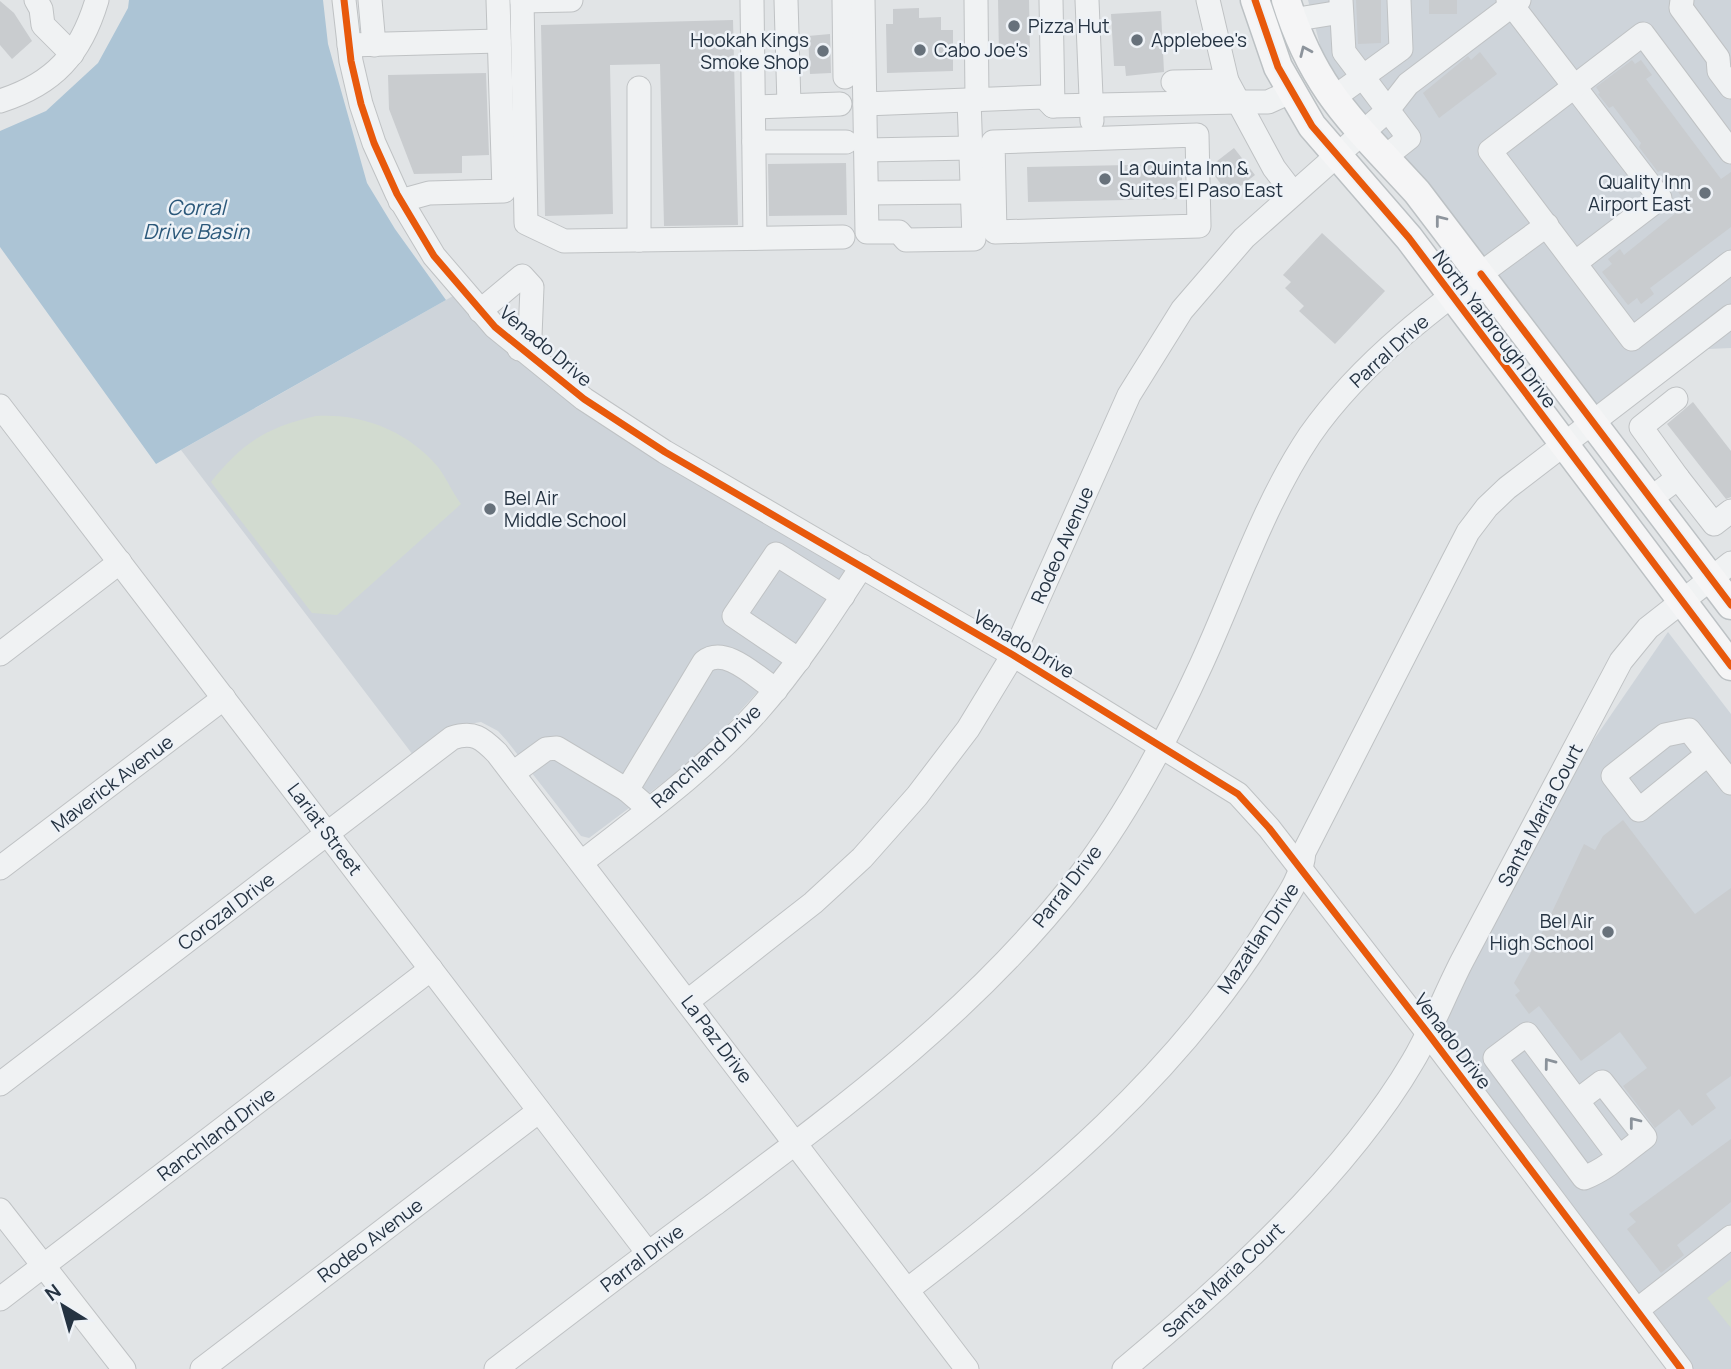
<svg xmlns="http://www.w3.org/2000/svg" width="1731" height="1369" font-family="Manrope,sans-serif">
  <rect width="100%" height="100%" fill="#e1e4e6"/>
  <g fill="#ced4da">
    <path d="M1308,0H1731V348L1708,349L1605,427L1349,102L1323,56Z"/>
    <path d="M453,296L494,340L542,378L849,569L781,666L723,730L684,767L589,838L581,836L507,741L498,731L481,722L450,727L413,755L181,450Z"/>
    <path d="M1668,632L1731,714V1369H1692L1439,1034L1531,831Z"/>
  </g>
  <g fill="#d2dbd0">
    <path d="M316,416C362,413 408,431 438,467C447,479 452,492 461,504L337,615L312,613L211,482C242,443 267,427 316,416Z"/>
    <path d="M1731,1279V1328L1707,1298Z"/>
  </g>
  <path fill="#acc4d5" d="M129,0H323L328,44L367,183L395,229L446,300L156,464L0,247V131L46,111L98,63L128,8Z"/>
  <g fill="#c9cccf">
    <path d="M998,0H1029L1030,53L999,54Z"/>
    <path d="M1356,0H1381V43L1358,44Z"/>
    <rect x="1429" y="0" width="28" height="14"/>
    <path d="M0,1L14,13L32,41L12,59L0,45Z"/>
    <path d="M919,8V18L941,17V30H953V71L887,73L886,24H893V9Z"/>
    <path d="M1161,11L1164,72L1126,76L1125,66H1114L1111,14Z"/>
    <path d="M733,20L738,225L664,226L660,64L610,65L613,214L545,216L541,25Z"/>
    <path d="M830,34L831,73L810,74L808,36Z"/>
    <path d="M1480,52L1497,74L1439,118L1423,93L1468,56L1471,60Z"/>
    <path d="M1632,60L1635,64L1641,60L1652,75L1646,79L1721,179L1731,172V227L1650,288L1654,294L1641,304L1637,298L1628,305L1602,272L1612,264L1608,259L1620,249L1624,255L1687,204L1662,170L1658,172L1639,147L1641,143L1613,106L1609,108L1598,94L1600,93L1596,87Z"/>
    <path d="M486,73L489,155L462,156V173L414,174L389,109L388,75Z"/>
    <path d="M1234,148L1255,175L1229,195L1212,172V165Z"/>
    <path d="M846,163L847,215L769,216L768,164Z"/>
    <path d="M1182,164V192H1177V199L1028,202L1027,167Z"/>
    <path d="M1322,233L1385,291L1335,344L1299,311L1304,306L1285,288L1291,282L1283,275Z"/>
    <path d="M1693,402L1731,451V497L1726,499L1667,424Z"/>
    <path d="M1623,820L1695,914L1731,888V1076L1706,1094L1716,1108L1692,1126L1679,1109L1655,1128L1623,1086L1647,1068L1620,1032L1581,1061L1539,1006L1529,1014L1515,995L1520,991L1514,983L1545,927L1584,844L1595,850L1603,836Z"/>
    <path d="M1731,1139V1202L1677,1245L1684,1255L1661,1273L1627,1229L1636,1222L1629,1214Z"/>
  </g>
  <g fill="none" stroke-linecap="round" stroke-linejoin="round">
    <g stroke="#bfc2c4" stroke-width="25">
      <g id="minor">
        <path d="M36,0L41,9L43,25L72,54"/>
        <path d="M344,0L351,61L361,104L374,143L397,194L434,256L495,327L584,399L665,452L1013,655L1238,794L1269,828L1427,1032L1681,1369"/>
        <path d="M370,0L374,45"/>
        <path d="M522,0L526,223L564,241L843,237"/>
        <path d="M752,0L755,238"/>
        <path d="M786,0L789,105"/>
        <path d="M844,0L845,77"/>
        <path d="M863,0L867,232H899L906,240L974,239L969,100"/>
        <path d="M976,0L977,100"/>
        <path d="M1051,0L1053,106"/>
        <path d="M1087,0L1092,121"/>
        <path d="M1208,0L1227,81L1274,168L1293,193"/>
        <path d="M1341,0L1344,52L1409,138L1385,157"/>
        <path d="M1508,0L1660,198L1575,263"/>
        <path d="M1682,0L1681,8L1718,58L1719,71L1731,87"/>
        <path d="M522,1L571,0"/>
        <path d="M1292,20L1341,12"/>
        <path d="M349,45L499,41"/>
        <path d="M1173,82L1227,81"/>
        <path d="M639,88V240"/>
        <path d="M1332,99L1401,49L1399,0"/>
        <path d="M0,101C54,84 81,54 97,0"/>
        <path d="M865,104L1044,97L1053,106L1238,102H1268L1290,92"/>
        <path d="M754,107L840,104"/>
        <path d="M1197,135L1199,226L995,232L993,142Z"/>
        <path d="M754,142H846"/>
        <path d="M866,150L971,148"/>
        <path d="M1731,152L1643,34L1490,151L1632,339L1731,262"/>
        <path d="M867,193L972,192"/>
        <path d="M400,201L429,193L504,191L498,0"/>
        <path d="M480,311L522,276L532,287L530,336L519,349"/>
        <path d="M0,406L648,1253"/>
        <path d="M1678,478L1714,524L1731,511"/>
        <path d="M1650,499L1678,478L1641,427L1676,399"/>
        <path d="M0,654L120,562"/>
        <path d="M799,660L734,616L776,554L843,596"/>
        <path d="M1708,754L1639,810L1613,776L1665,735L1689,730L1731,783"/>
        <path d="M513,773L546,749L557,748L627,790"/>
        <path d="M649,809L627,790L704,662C725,645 756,677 776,690"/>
        <path d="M582,862C642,815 705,770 756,713C796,668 829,617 862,566"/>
        <path d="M0,868L224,698"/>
        <path d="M688,1001L813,903L862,858L917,796L968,729L1013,655L1129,395L1182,310L1244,238L1387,111L1408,84L1519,0"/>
        <path d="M0,1084L452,738C474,731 482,738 497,753L967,1369"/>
        <path d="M1577,1101L1602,1082L1645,1137C1625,1152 1607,1169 1584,1178L1495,1058L1527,1034L1619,1157"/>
        <path d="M0,1210L124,1369"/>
        <path d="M907,1290C1044,1186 1177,1075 1268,927C1283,902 1302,880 1304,852L1453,561L1468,532L1487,507L1507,488L1731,316"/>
        <path d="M0,1299L431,969"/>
        <path d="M1637,1310L1731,1237"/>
        <path d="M202,1369L539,1111"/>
        <path d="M496,1369C568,1314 639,1259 712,1206C843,1108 977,1009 1078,878C1128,813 1167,739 1201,665C1236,589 1263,505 1310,435C1370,349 1463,287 1547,225"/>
        <path d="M1124,1369C1224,1286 1347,1174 1413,1061C1432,1029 1445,994 1462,961C1515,861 1568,761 1621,661L1648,628L1731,563"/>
      </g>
    </g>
    <g stroke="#bcc1c4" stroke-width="31">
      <g id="major">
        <path d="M1255,0L1278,67L1312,126L1409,238L1731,666"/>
        <path d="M1286,0C1314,91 1355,124 1417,192L1731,605"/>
      </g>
    </g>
    <use href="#minor" stroke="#f0f2f3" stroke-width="23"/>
    <use href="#major" stroke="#f5f5f6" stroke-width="28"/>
    <g stroke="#eef2f7" stroke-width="11">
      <g id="cycleway">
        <path d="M344,0L351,61L361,104L374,143L397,194L434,256L495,327L584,399L665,452L1013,655L1238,794L1269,828L1427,1032L1681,1369"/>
        <path d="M1255,0L1278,67L1312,126L1409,238L1731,666"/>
        <path d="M1481,274L1731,605"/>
      </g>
    </g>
    <use href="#cycleway" stroke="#e8590c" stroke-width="7"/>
  </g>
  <defs><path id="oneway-chevron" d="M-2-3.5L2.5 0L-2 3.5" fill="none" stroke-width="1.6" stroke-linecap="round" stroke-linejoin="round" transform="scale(1.75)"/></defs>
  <g stroke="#8d949c">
    <use href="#oneway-chevron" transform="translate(1305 51) rotate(-114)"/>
    <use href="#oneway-chevron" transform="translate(1440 220) rotate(-128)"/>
  </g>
  <g stroke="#8a929a">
    <use href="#oneway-chevron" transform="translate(1549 1063) rotate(-127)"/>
    <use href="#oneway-chevron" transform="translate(1634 1122) rotate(-128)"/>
  </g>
  <g fill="#67717b" stroke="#eef2f7" stroke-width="2.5">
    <circle cx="1014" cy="26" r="7"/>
    <circle cx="1137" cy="40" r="7"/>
    <circle cx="920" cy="50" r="7"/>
    <circle cx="823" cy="51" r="7"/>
    <circle cx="1105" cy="179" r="7"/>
    <circle cx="1705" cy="193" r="7"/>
    <circle cx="490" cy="509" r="7"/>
    <circle cx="1608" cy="932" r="7"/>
  </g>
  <g text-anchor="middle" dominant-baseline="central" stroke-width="5" stroke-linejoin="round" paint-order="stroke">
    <g font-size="19" fill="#253342" stroke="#eef2f7" text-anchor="start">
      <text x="1028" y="26">Pizza Hut</text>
      <text x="809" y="40" text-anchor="end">Hookah Kings<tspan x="809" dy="22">Smoke Shop</tspan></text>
      <text x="1151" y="40">Applebee's</text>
      <text x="934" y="50">Cabo Joe's</text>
      <text x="1119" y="168">La Quinta Inn &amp;<tspan x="1119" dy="22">Suites El Paso East</tspan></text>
      <text x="1691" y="182" text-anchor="end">Quality Inn<tspan x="1691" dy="22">Airport East</tspan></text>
      <text x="504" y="498">Bel Air<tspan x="504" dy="22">Middle School</tspan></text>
      <text x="1594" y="921" text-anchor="end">Bel Air<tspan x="1594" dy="22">High School</tspan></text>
    </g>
    <g font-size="19" fill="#253342" stroke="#eef2f7">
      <text transform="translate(1495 329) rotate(53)">North Yarbrough Drive</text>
      <text transform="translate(546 346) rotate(40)">Venado Drive</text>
      <text transform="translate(1389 351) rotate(-42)">Parral Drive</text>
      <text transform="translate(1062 545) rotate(-66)">Rodeo Avenue</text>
      <text transform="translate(1024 644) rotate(31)">Venado Drive</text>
      <text transform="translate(706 756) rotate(-43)">Ranchland Drive</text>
      <text transform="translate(112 783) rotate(-37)">Maverick Avenue</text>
      <text transform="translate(1540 815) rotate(-62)">Santa Maria Court</text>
      <text transform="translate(325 829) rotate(53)">Lariat Street</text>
      <text transform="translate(1067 886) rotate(-52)">Parral Drive</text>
      <text transform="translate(226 911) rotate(-37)">Corozal Drive</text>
      <text transform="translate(1258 938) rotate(-56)">Mazatlan Drive</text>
      <text transform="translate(717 1039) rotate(53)">La Paz Drive</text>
      <text transform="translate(1453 1041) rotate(53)">Venado Drive</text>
      <text transform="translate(216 1134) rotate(-37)">Ranchland Drive</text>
      <text transform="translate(370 1240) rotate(-37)">Rodeo Avenue</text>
      <text transform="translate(642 1258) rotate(-37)">Parral Drive</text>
      <text transform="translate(1223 1280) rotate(-43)">Santa Maria Court</text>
    </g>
    <g font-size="21" font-style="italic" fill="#2b587a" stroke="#eef2f7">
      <text x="196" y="207">Corral<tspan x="196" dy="24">Drive Basin</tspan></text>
    </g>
  </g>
  <g transform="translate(63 1306) rotate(323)" stroke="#eef2f7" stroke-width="5" paint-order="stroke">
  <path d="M0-5L12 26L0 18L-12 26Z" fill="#253342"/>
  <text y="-10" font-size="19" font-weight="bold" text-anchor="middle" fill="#253342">N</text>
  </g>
</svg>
